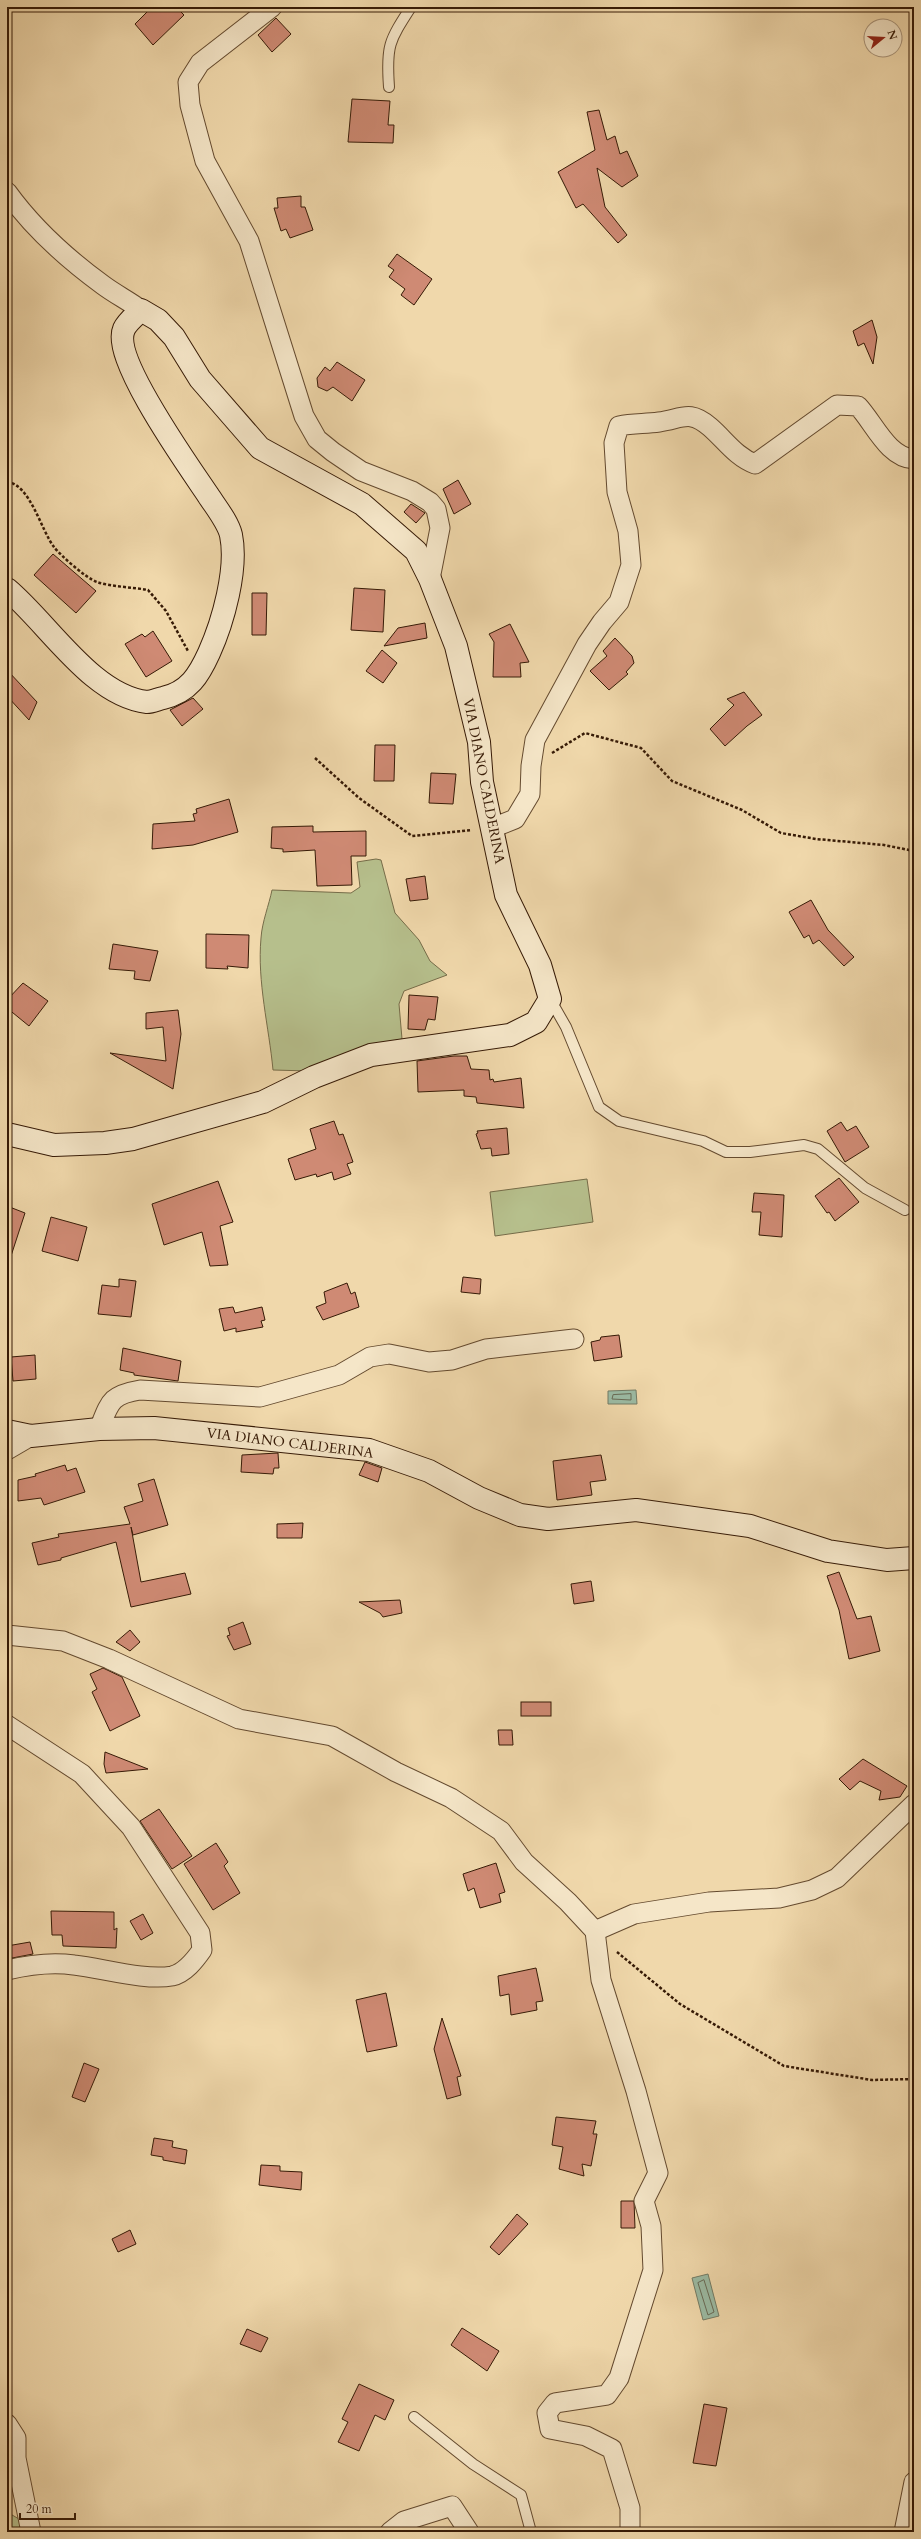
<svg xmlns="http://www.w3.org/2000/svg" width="921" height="2539" font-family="Cardo,serif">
  <rect width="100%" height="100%" fill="#f0d8ab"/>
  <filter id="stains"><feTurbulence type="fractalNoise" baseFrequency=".005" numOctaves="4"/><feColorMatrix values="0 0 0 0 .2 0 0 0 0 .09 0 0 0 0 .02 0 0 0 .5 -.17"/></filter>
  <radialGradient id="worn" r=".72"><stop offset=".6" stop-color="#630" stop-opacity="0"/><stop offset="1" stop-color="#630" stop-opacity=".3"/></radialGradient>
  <g fill="#b6bf8c" stroke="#766c49">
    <path d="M376,859L381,860L395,913L419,940L430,961L447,975L404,991L399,1004L402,1039L368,1046L309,1071L273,1070C269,1027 257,982 261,938C262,922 269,905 272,890L351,893L360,887L357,862Z"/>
    <path d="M587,1179L593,1222L495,1236L490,1192Z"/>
    <path d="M7,2512L19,2519L25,2532H7Z"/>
  </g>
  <g fill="#9bbba4" stroke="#737b65">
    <path d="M636,1390L637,1404H608V1391Z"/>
    <path d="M708,2274L719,2316L703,2320L692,2278Z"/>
  </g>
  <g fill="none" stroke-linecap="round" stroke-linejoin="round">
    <g stroke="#686a55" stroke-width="1">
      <path d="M631,1394V1400L612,1399L613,1395Z"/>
      <path d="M704,2280L714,2312L708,2315L698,2283Z"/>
    </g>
  </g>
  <g fill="#cf8a74" stroke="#361a06">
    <path d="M152,7H176L184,15L153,45L135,24Z"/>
    <path d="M276,18L291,34L272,52L258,35Z"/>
    <path d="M352,99L390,101L388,125H394L393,143L348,142Z"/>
    <path d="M599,110L607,140L615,136L620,154L627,151L638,176L622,187L597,168L605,207L627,235L618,243L583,204L576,208L558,172L595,150L587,112Z"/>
    <path d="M301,196V207H305L313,230L290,238L286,229L281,231L274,208H278L277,198Z"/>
    <path d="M397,254L432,279L414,305L401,295L405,289L389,277L394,270L388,266Z"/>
    <path d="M872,320L877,337L873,364L864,343L858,346L853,331Z"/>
    <path d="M337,362L365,380L352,401L333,387L327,391L318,387L317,378L325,367L330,371Z"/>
    <path d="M458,480L471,504L454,514L443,489Z"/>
    <path d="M411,504L425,513L416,523L404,512Z"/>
    <path d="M53,554L96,591L76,613L34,575Z"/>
    <path d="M354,588L385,590L383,632L351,630Z"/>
    <path d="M252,593H267L266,635H252Z"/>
    <path d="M425,623L427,638L384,646L398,628Z"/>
    <path d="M510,624L529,662L520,663L521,677H493L494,642L489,634Z"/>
    <path d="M153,631L172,661L146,677L125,644L142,634L145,637Z"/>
    <path d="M615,638L632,656L634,663L626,672L628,674L609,690L590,671L607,656L603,651Z"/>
    <path d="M382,650L397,663L383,683L366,671Z"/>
    <path d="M7,670L37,702L29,720L7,696Z"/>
    <path d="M744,692L762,715L747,726L725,746L710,729L734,705L727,699Z"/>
    <path d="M193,698L203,709L182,726L170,710Z"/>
    <path d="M375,745H395L394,781H374Z"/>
    <path d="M431,773L456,774L453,804L429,803Z"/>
    <path d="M229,799L238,832L193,845L152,849L153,824L195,821L193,814L197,813L196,809Z"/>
    <path d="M313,826V832L366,831V856H351L352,885L317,886L315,850L283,852V849L271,848L272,827Z"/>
    <path d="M425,876L428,899L410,901L406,879Z"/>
    <path d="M811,900L828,930L854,957L844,966L819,940L813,944L809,935L804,938L789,912Z"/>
    <path d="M206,934L249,935L248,968L227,966L228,969L206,968Z"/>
    <path d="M113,944L158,951L150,981L134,979L135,971L109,969Z"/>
    <path d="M23,983L48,1001L29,1026L7,1008V1000Z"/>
    <path d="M409,995L438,997L435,1020L428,1019L425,1030L408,1029Z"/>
    <path d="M178,1010L181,1034L173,1089L110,1053L166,1061L163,1027L146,1029V1013Z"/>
    <path d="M454,1056H467L471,1069L489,1070L490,1080L493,1079L494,1082L521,1078L524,1108L477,1103L476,1097L464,1096V1090L418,1092L417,1061Z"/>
    <path d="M334,1121L339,1135L343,1134L353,1162L347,1164L351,1174L334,1180L332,1172L317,1177L316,1174L295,1180L288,1159L316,1149L310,1129Z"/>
    <path d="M841,1122L847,1131L856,1126L869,1147L845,1162L827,1131Z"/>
    <path d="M507,1128L509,1154L492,1156L491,1148L481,1149L476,1134L478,1133L477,1131Z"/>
    <path d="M839,1178L859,1202L835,1221L829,1212L827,1213L815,1196Z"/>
    <path d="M218,1181L233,1222L220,1226L228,1265L210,1266L202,1232L164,1245L152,1204Z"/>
    <path d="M754,1193L784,1195L782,1237L759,1235L761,1212H752Z"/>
    <path d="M7,1206L25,1213L10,1259H7Z"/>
    <path d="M51,1217L87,1227L78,1261L42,1251Z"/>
    <path d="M463,1277L481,1279L480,1294L461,1292Z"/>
    <path d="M119,1279L136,1281L131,1317L98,1314L102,1285L119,1287Z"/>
    <path d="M347,1283L351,1294L355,1292L359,1307L323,1320L316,1307L326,1303L324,1292Z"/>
    <path d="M233,1307L235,1313L262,1307L265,1320L261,1321L263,1327L236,1332V1328L224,1331L219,1309Z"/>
    <path d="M619,1335L622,1357L594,1361L591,1342L600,1340L601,1337Z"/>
    <path d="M123,1348L181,1361L178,1381L134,1375V1373L120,1370Z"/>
    <path d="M35,1355L36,1379L13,1381L11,1357Z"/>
    <path d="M278,1453L279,1468H274L273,1474L241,1472L242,1455Z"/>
    <path d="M601,1455L606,1480L590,1482L592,1495L557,1500L553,1461Z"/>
    <path d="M365,1462L382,1468L378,1482L359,1475Z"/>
    <path d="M65,1465L67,1471L76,1468L85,1492L44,1505L41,1498L18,1501V1480L36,1476L35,1474Z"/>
    <path d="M154,1479L168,1525L133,1535L131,1527L141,1582L185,1573L191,1594L131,1607L116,1542L61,1558V1560L38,1565L32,1543L59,1537L58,1534L130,1524L124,1507L143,1501L138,1484Z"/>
    <path d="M303,1523L302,1538H277V1524Z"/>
    <path d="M839,1572L857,1619L871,1616L880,1651L849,1659L839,1610L827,1576Z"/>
    <path d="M591,1581L594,1601L574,1604L571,1584Z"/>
    <path d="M400,1600L402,1613L383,1617L380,1613L359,1602Z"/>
    <path d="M243,1622L251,1644L234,1650L227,1636L230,1635L228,1628Z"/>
    <path d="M130,1630L140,1642L130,1651L116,1642Z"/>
    <path d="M103,1668L122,1677L140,1716L110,1731L92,1692L97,1689L90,1674Z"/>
    <rect x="521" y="1702" width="30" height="14"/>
    <path d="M498,1730H512L513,1745H499Z"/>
    <path d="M105,1752L148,1769L106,1773L104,1764Z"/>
    <path d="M863,1759L907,1786L900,1797L879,1800L881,1791L860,1781L850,1790L839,1779Z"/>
    <path d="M159,1809L192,1856L172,1869L140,1821Z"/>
    <path d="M216,1843L228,1862L224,1866L240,1893L213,1910L184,1864Z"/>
    <path d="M496,1863L505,1892L499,1894L501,1902L480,1908L474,1888L468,1891L463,1874Z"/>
    <path d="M51,1911L114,1912V1930L117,1928L116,1948L63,1946L62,1935H52Z"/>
    <path d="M143,1914L153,1933L141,1940L130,1921Z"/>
    <path d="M30,1942L33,1954L7,1959V1946Z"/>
    <path d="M536,1968L543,2001L536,2002L537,2010L511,2015L509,1994L500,1996L498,1976Z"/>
    <path d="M386,1993L397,2046L367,2052L356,2000Z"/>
    <path d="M442,2018L461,2076L457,2077L461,2095L447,2099L434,2049Z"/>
    <path d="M84,2063L99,2069L85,2102L72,2097Z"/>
    <path d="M556,2117L596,2121L593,2134H597L591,2166L582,2164L584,2176L559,2169L563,2147L552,2145Z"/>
    <path d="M154,2138L173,2141L172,2147L187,2150L185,2164L163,2160V2157L151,2155Z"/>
    <path d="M261,2165L280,2166V2171L302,2172L301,2190L259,2185Z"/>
    <path d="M621,2201H634L635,2228H621Z"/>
    <path d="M517,2214L528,2224L499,2255L490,2247Z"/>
    <path d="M130,2230L136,2244L118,2252L112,2239Z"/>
    <path d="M462,2328L499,2351L487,2371L451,2345Z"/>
    <path d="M247,2329L268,2338L261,2352L240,2344Z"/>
    <path d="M359,2384L394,2400L385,2420L375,2415L359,2451L338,2442L348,2422L342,2419Z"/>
    <path d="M704,2404L727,2408L716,2466L693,2463Z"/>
  </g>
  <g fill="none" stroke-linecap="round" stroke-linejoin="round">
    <g stroke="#644a2f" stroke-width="12">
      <g id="lane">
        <path d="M389,87C386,46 389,41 411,7"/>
        <path d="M550,999L566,1027L599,1107L619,1121L703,1141L726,1152H750L804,1145L818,1149L865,1188L905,1210"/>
        <path d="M414,2417L473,2464L521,2495L531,2532"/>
      </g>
    </g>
    <g stroke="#644a2f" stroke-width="21">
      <g id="street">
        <path d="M272,7L200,63L188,82L190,105L205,161L249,241L304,416L317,439L333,452L361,471L412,491L430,502L436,509L440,528L430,579"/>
        <path d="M7,192C33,228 66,258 103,285C115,294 129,301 141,310"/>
        <path d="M492,828L515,819L530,794L531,766L535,740L587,644L602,622L619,602L631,565L628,531L617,492L614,443L619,426C633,423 645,424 659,422C682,419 689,409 710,427C725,440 736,457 755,464L837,405L858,406C874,423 888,458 914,459"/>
        <path d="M99,1429C110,1402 110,1395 140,1390L260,1397L339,1375L370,1357L389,1354L429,1362L452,1360L486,1349L574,1339"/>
        <path d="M7,1450L31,1436"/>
        <path d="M7,1635L63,1641L109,1659L239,1719L332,1736L396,1772L451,1798L501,1831L524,1862L568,1902L595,1931L634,1914L709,1902L779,1898L812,1890L837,1878L914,1804"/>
        <path d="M7,1725L82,1774L131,1827L200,1933L202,1950C195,1960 185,1973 172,1976C145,1981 102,1968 74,1965C53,1962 28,1965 7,1970"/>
        <path d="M595,1931L601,1980L636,2091L658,2173L644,2201L651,2226L653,2270L619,2378L607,2395L555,2403L547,2413L550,2429L586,2436L612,2449L630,2508V2532"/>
        <path d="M7,2424L16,2438V2458L31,2532"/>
        <path d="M390,2532L404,2521L452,2506L469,2532"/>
        <path d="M904,2532L914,2482"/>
      </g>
    </g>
    <g stroke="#361a06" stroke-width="24">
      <g id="secondary">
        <path d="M7,589C48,623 92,696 147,702C152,702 158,699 163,698C189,692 199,675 209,653C223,622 238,569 231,535C228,522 215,506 208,495C190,468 111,358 124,329C127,322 136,315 141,310L158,320L174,337L200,379L260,448L362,504L416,551L430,579L456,646L479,742L482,782L506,895L540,965L550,999L536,1022L510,1035L371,1055L314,1077L263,1102L133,1139L105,1143L54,1145L7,1134"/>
        <path d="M7,1431L31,1436L99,1429L154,1428L369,1450L429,1471L479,1498L520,1515L548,1519L636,1510L750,1526L828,1551L887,1560L914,1558"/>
      </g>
    </g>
    <g stroke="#361a06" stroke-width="2.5" stroke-dasharray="3 2" stroke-linecap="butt">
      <path d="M7,482C30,484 41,530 54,547C61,556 86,578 97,582C112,587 132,587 148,590L166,611L188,651"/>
      <path d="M552,753L585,733L641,748L672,781L742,810L781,833L816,839L884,845L914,851"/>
      <path d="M315,758L359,798L412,836L472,830"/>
      <path d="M617,1952L680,2004L784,2066L872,2080L914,2079"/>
    </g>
    <use href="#lane" stroke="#f5e6c8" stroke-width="10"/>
    <use href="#street" stroke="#f5e6c8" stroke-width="19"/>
    <use href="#secondary" stroke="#f5e6c8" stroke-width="22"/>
  </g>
  <g text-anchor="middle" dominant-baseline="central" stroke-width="3" stroke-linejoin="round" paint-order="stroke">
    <g font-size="14" fill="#361a06" stroke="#f5e6c8">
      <text transform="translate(484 781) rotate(79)">VIA DIANO CALDERINA</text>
      <text transform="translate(290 1443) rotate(7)">VIA DIANO CALDERINA</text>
    </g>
  </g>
  <rect width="921" height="2539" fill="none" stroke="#f0d8ab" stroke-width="24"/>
  <rect x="8" y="8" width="905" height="2523" fill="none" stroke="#361a06" stroke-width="2"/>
  <rect x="12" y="12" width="897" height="2515" fill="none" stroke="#361a06"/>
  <g transform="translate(883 38) rotate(72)"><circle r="19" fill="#f5e6c8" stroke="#a9947a"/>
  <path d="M0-3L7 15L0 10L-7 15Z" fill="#8f2418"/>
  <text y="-6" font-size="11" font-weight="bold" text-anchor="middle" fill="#361a06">N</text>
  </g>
  <path d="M20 2513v6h55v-6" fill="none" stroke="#361a06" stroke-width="2"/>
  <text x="26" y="2513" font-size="12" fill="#361a06" stroke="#f5e6c8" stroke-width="3" paint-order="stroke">20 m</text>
  <rect width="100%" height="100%" filter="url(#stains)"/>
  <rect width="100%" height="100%" fill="url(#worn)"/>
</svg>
